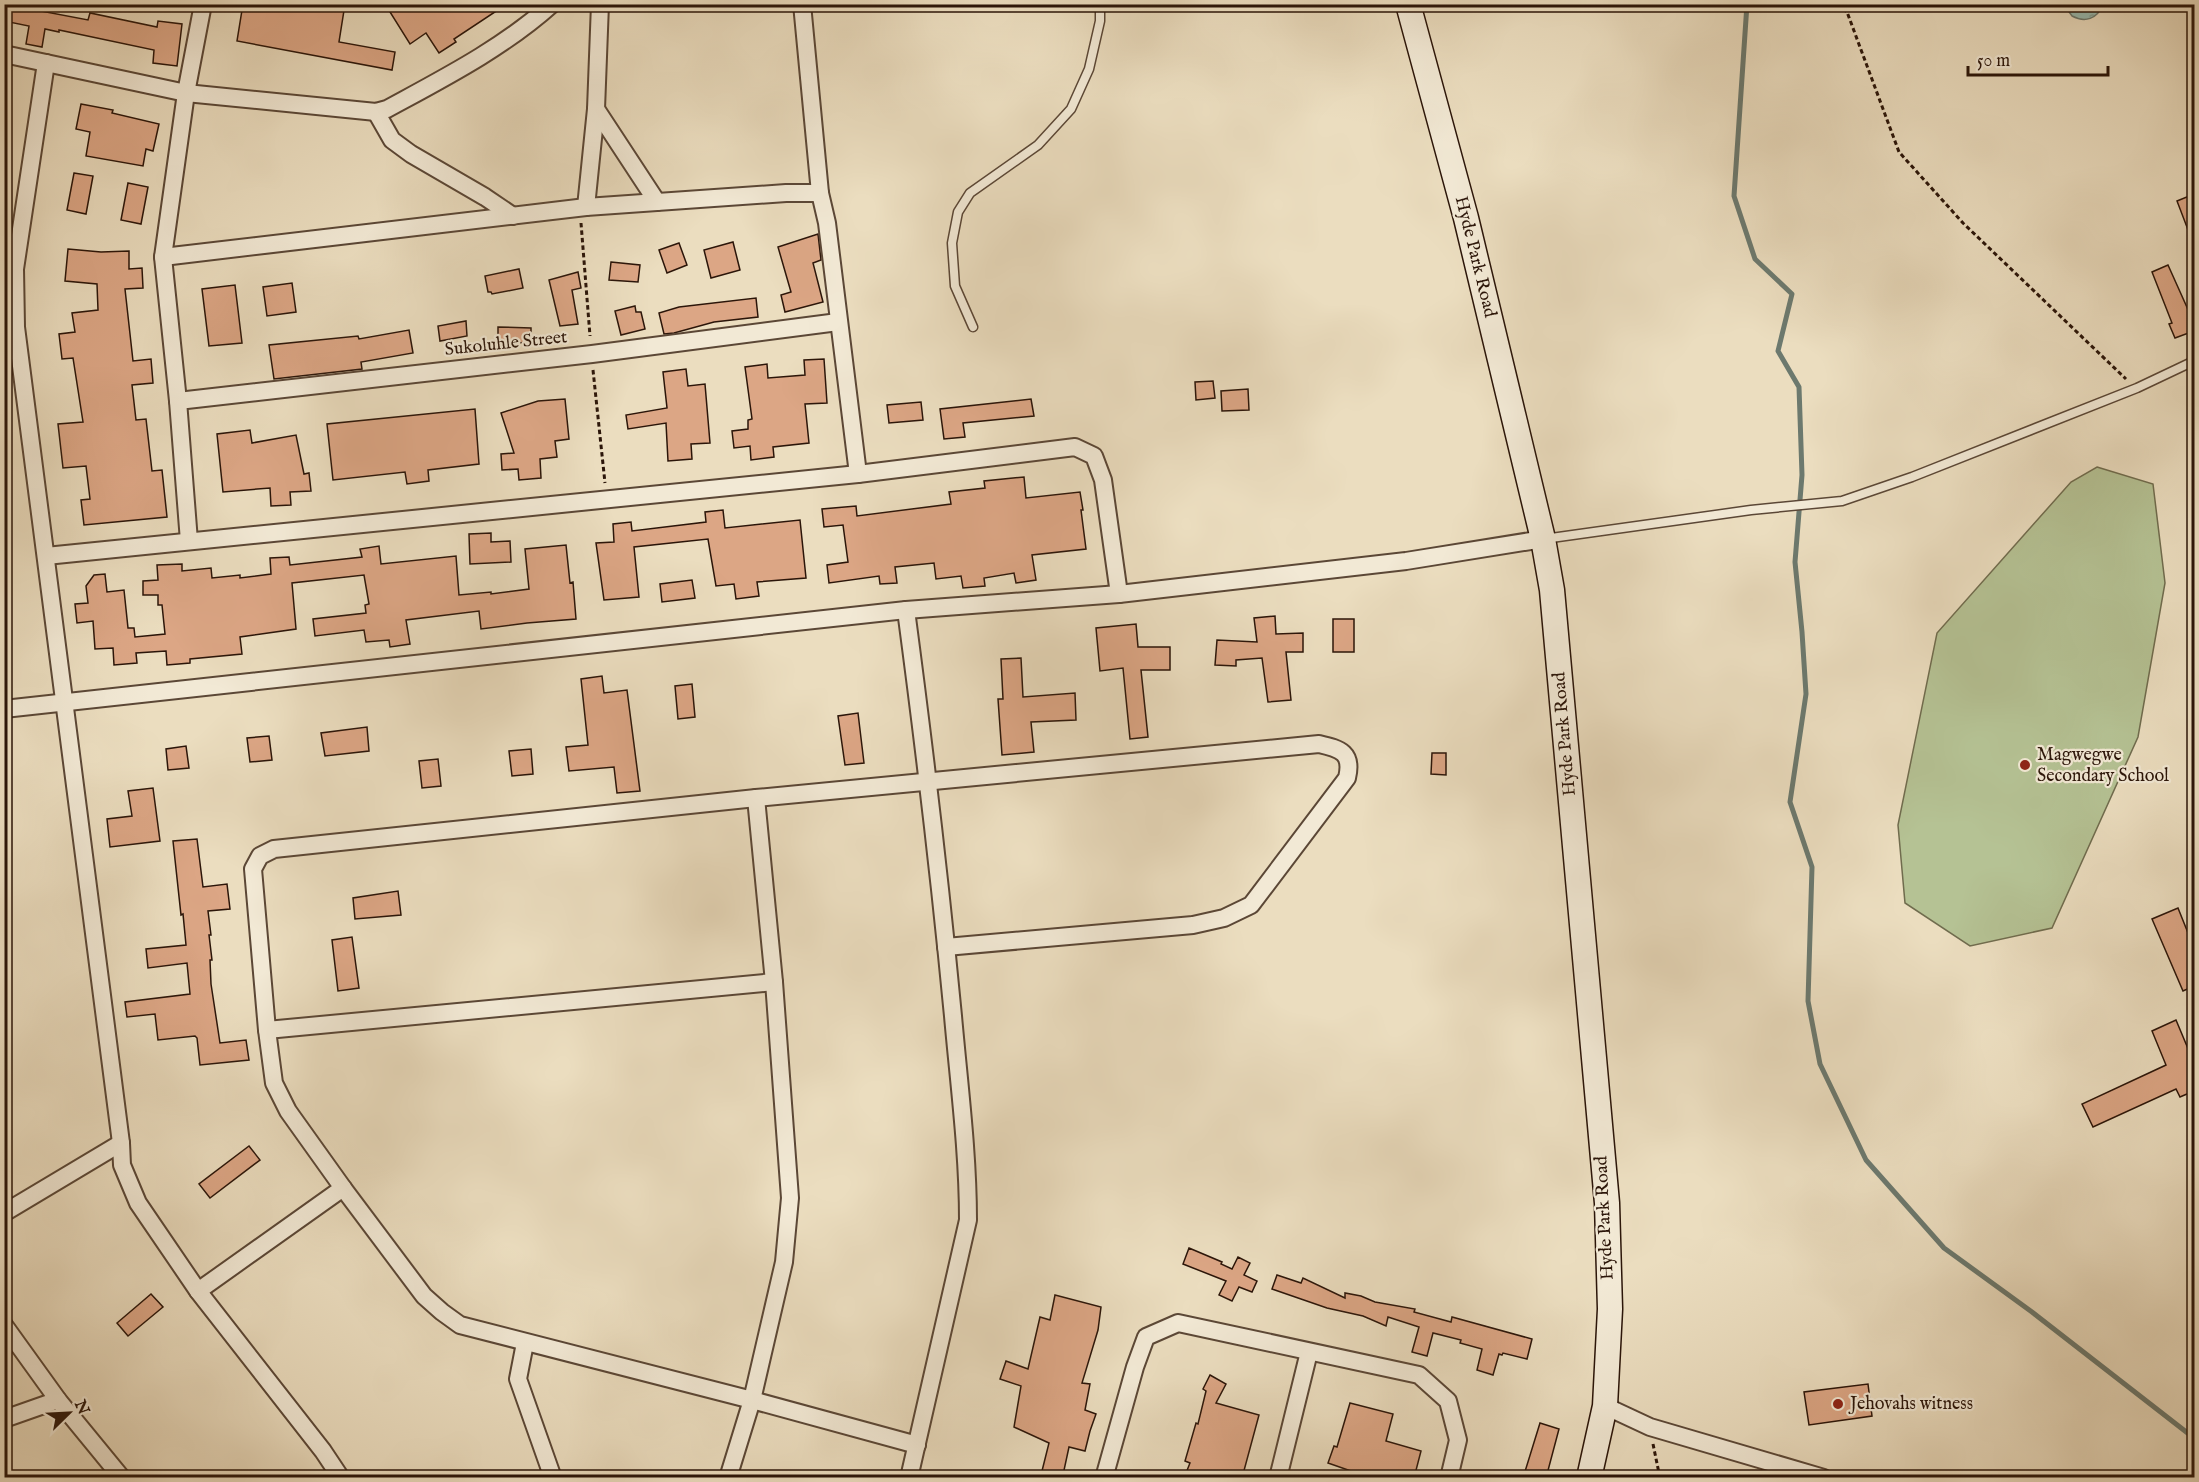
<svg xmlns="http://www.w3.org/2000/svg" width="2199" height="1482" font-family="'IM FELL English',serif">
  <defs>
    <pattern id="water-ripples" width="26" height="14" patternUnits="userSpaceOnUse" patternTransform="scale(1.5)"><rect width="26" height="14" fill="#98bcb1"/><path d="M2 4q2-2 4 0t4 0M15 11q2-2 4 0t4 0" fill="none" stroke="#83a197"/></pattern>
  </defs>
  <rect width="100%" height="100%" fill="#ebddbf"/>
  <filter id="stains"><feTurbulence type="fractalNoise" baseFrequency=".00333" numOctaves="4"/><feColorMatrix values="0 0 0 0 .2 0 0 0 0 .09 0 0 0 0 .02 0 0 0 .5 -.17"/></filter>
  <radialGradient id="worn" r=".72"><stop offset=".6" stop-color="#630" stop-opacity="0"/><stop offset="1" stop-color="#630" stop-opacity=".3"/></radialGradient>
  <path fill="#b5c294" stroke="#706c4e" stroke-width="1.5" d="M2097,467L2153,484L2165,583L2138,737L2052,928L1970,946L1905,903L1898,825L1937,633L2071,482Z"/>
  <path fill="url(#water-ripples)" stroke="#6c796e" stroke-width="1.5" d="M2064,5V4L2103,5C2097,19 2085,23 2072,16Z"/>
  <g fill="none" stroke-linecap="round" stroke-linejoin="round">
    <path stroke="#6c796e" stroke-width="5" d="M1747,4L1734,196L1755,259L1792,294L1778,351L1799,387L1802,475L1795,562L1802,632L1806,694L1790,802L1812,867L1808,1001L1820,1064L1866,1160L1944,1248L2032,1312L2194,1438"/>
  </g>
  <g fill="#dca685" stroke="#2b1509" stroke-width="1.5">
    <path d="M4,4L88,20L90,13L157,27L158,21L182,24L177,66L153,63L154,50L59,30V32L45,29L42,47L26,44L29,26L4,21Z"/>
    <path d="M243,4H345L339,42L395,52L392,70L237,41Z"/>
    <path d="M385,4H507L454,39L456,42L439,53L426,33L410,44Z"/>
    <path d="M81,104L113,110L112,113L159,124L153,151L146,149L143,166L86,156L90,132L76,129Z"/>
    <path d="M74,173L93,176L86,214L67,210Z"/>
    <path d="M128,183L148,187L141,224L121,220Z"/>
    <path d="M2194,194V242L2193,243L2177,201Z"/>
    <path d="M818,234L821,260L813,263L823,302L785,312L781,295L791,292L778,247Z"/>
    <path d="M733,242L740,270L711,278L704,250Z"/>
    <path d="M679,243L687,265L667,273L659,250Z"/>
    <path d="M68,249L101,252L129,251V269L142,268L143,288L125,289L133,361L151,359L153,383L132,385L136,420L146,419L152,471L162,470L167,517L84,525L81,500L90,499L86,466L63,468L58,424L83,422L73,358L62,359L59,334L75,332L72,313L98,310L97,284L65,281Z"/>
    <path d="M611,262L640,265L638,282L609,280Z"/>
    <path d="M2168,265L2194,323V331L2175,338L2169,324L2172,323L2152,272Z"/>
    <path d="M519,269L523,288L492,294L491,292H488L485,276Z"/>
    <path d="M578,272L581,288L572,290L578,324L560,326L549,280Z"/>
    <path d="M292,283L296,312L267,316L263,287Z"/>
    <path d="M235,285L242,343L209,346L202,289Z"/>
    <path d="M756,298L758,317L714,322L674,333L664,334L659,313L679,307Z"/>
    <path d="M635,306L636,312H641L645,329L621,335L615,311Z"/>
    <path d="M466,321L467,336L440,341L438,326Z"/>
    <path d="M498,327L531,328V343L498,342Z"/>
    <path d="M409,330L413,353L361,362L362,369L274,379L269,345L358,336L359,339Z"/>
    <path d="M824,359L827,403L805,404L809,443L773,447L774,457L751,460L750,446L734,448L732,431L748,429V420L752,419L745,367L767,364L768,378L805,375L804,360Z"/>
    <path d="M686,369L688,386L705,384L710,443L691,444L692,459L668,461L666,423L628,429L626,415L667,408L663,372Z"/>
    <path d="M1213,381L1215,398L1196,400L1195,382Z"/>
    <path d="M1248,389L1249,410L1222,411L1221,391Z"/>
    <path d="M565,399L569,439L555,441L557,457L540,459L541,478L519,480L518,469L502,470L501,454L514,453L501,413L538,401Z"/>
    <path d="M1031,399L1034,416L963,423L965,437L944,439L940,409Z"/>
    <path d="M921,402L923,420L889,423L887,405Z"/>
    <path d="M475,409L479,464L428,470L429,481L407,484L405,472L333,480L327,424Z"/>
    <path d="M250,430L252,443L296,435L304,474L309,473L311,491L290,492L291,505L271,506L270,488L223,492L217,434Z"/>
    <path d="M1024,477L1026,498L1080,492L1083,510H1081L1086,549L1032,555L1036,580L1016,583L1014,573L984,578L985,586L963,588L961,576L936,579L934,563L895,567L897,583L880,584L879,576L829,583L827,565L848,562L843,525L824,527L822,509L856,506L857,516L951,504L949,492L985,488L984,481Z"/>
    <path d="M723,510L725,528L800,520L806,578L757,582L759,596L736,599L734,584L716,586L708,539L634,547L639,597L604,600L596,543L614,542L613,524L631,522L632,531L706,522L705,512Z"/>
    <path d="M491,533V542L510,541L511,562L470,564L469,534Z"/>
    <path d="M566,545L570,583L573,582L576,619L527,623L481,629L479,611L406,620L410,644L390,647L389,640L366,642L364,630L315,636L313,619L366,613L365,605L369,604L364,575L292,583L296,629L240,637L242,654L190,659V663L167,665L166,651L136,653L137,663L114,665L113,648L95,649L93,621L77,623L75,604L88,603L86,586L94,575L105,574L107,592L124,590L128,628H134L135,637L165,634L162,605H158V595H143V581L158,580L157,565L182,564V571L211,568L212,578L240,575V578L271,574L270,558L289,557L290,565L362,557L360,549L379,546L381,564L456,556L459,595L491,592V594L529,589L525,549Z"/>
    <path d="M692,580L695,598L662,602L660,584Z"/>
    <path d="M1275,616L1276,634L1303,633V652H1286L1291,700L1268,702L1262,658L1236,660V666L1215,665L1217,640L1257,642L1254,618Z"/>
    <rect x="1333" y="619" width="21" height="33"/>
    <path d="M1136,624L1138,647H1170V670H1141L1148,737L1130,739L1123,668L1100,671L1096,628Z"/>
    <path d="M1021,658L1023,697L1075,693L1076,720L1031,722L1034,752L1002,755L998,699H1003L1001,659Z"/>
    <path d="M602,676L604,693L627,690L640,791L617,793L614,767L569,771L566,747L588,745L581,679Z"/>
    <path d="M692,684L695,717L678,719L675,686Z"/>
    <path d="M858,713L864,763L845,765L838,716Z"/>
    <path d="M367,727L369,751L325,756L321,733Z"/>
    <path d="M269,736L272,760L250,762L247,738Z"/>
    <path d="M186,746L189,768L168,770L166,749Z"/>
    <path d="M531,749L533,774L512,776L509,751Z"/>
    <path d="M1432,753H1446V775L1431,774Z"/>
    <path d="M438,759L441,786L422,788L419,761Z"/>
    <path d="M153,788L160,841L110,847L107,819L132,816L128,791Z"/>
    <path d="M197,839L203,887L227,884L230,909L208,911L211,935H209L212,960H210L211,984L220,1043L246,1040L249,1060L200,1065L197,1038L195,1036L158,1040L155,1014L127,1017L125,1002L190,994L187,963L148,968L146,949L186,945L183,914L181,915L173,841Z"/>
    <path d="M398,891L401,915L355,919L353,898Z"/>
    <path d="M2178,908L2194,948V986L2183,991L2152,919Z"/>
    <path d="M352,937L359,988L338,991L332,940Z"/>
    <path d="M2176,1020L2194,1063V1091L2180,1097L2176,1089L2093,1127L2082,1104L2166,1065L2152,1031Z"/>
    <path d="M249,1146L260,1160L210,1198L199,1184Z"/>
    <path d="M1189,1248L1222,1262L1221,1264L1232,1269L1238,1257L1250,1263L1244,1275L1257,1281L1252,1292L1239,1287L1232,1301L1219,1295L1226,1281L1183,1264Z"/>
    <path d="M1277,1275L1301,1283L1303,1278L1345,1298V1293L1361,1296L1375,1302L1415,1309L1414,1312L1451,1322L1452,1317L1532,1339L1527,1359L1503,1353L1502,1355L1499,1354L1493,1375L1477,1370L1482,1349L1460,1343L1461,1340L1433,1333L1427,1356L1412,1352L1419,1327L1388,1317L1386,1326L1363,1316L1327,1308L1272,1289Z"/>
    <path d="M151,1294L163,1307L128,1336L117,1323Z"/>
    <path d="M1055,1295L1101,1307L1098,1330L1082,1383L1090,1384L1085,1410L1096,1414L1090,1431L1085,1451L1069,1447L1063,1475L1042,1471L1049,1443L1014,1427L1021,1386L1000,1379L1006,1361L1028,1369L1040,1317L1050,1320Z"/>
    <path d="M1210,1375L1226,1384L1216,1403L1259,1415L1242,1478H1184L1190,1463L1185,1461L1196,1423L1198,1424L1206,1391L1203,1389Z"/>
    <path d="M1868,1384L1872,1416L1809,1425L1804,1392Z"/>
    <path d="M1350,1403L1393,1414L1386,1441L1421,1451L1414,1478H1371L1328,1463L1334,1446L1337,1447Z"/>
    <path d="M1540,1423L1559,1429L1546,1478H1523Z"/>
  </g>
  <g fill="none" stroke-linecap="round" stroke-linejoin="round">
    <g stroke="#5b4736" stroke-width="11">
      <g id="lane">
        <path d="M973,327L955,286L952,243L958,212L970,193L1038,145L1071,109L1089,69L1100,21V4"/>
        <path d="M1544,539L1751,510L1842,501L1912,477L2137,388L2194,361"/>
      </g>
    </g>
    <g stroke="#5b4736" stroke-width="20">
      <g id="street">
        <path d="M802,4L820,193"/>
        <path d="M4,54L186,93L376,112L387,109C444,78 503,48 552,4"/>
        <path d="M46,63L15,269L16,327L121,1143L122,1165L138,1203L198,1291L323,1451L341,1478"/>
        <path d="M596,109L657,202"/>
        <path d="M376,112L392,140L411,154L485,197L513,216"/>
        <path d="M586,207L596,109L600,4"/>
        <path d="M163,257L586,207L786,193H820L827,223L858,474"/>
        <path d="M178,401L592,354L838,322"/>
        <path d="M189,541L178,401L163,257L186,93L203,4"/>
        <path d="M46,556L858,474L1075,447L1094,456L1103,480L1119,594"/>
        <path d="M906,610C924,745 940,880 953,1016C959,1084 968,1152 968,1220L909,1478"/>
        <path d="M4,709L906,610L1119,594L1406,561L1543,539"/>
        <path d="M267,1030L774,982"/>
        <path d="M4,1213L121,1143"/>
        <path d="M198,1291L343,1188"/>
        <path d="M4,1325L58,1400L122,1478"/>
        <path d="M525,1343L518,1379L553,1478"/>
        <path d="M1605,1406L1650,1427L1824,1478"/>
        <path d="M4,1419L58,1400"/>
        <path d="M917,1445L752,1400L460,1325L442,1312L424,1296L343,1188L288,1111L274,1083L267,1030L253,869L260,856L274,849L756,798L1319,744C1341,749 1353,753 1347,778L1251,905L1224,918L1193,925L946,947"/>
        <path d="M728,1478L752,1400L784,1262L790,1198L774,982L756,798"/>
        <path d="M1104,1478L1135,1367L1146,1337L1178,1323L1419,1375L1448,1401L1458,1440L1449,1478"/>
        <path d="M1278,1478L1309,1352"/>
      </g>
    </g>
    <g stroke="#2b1509" stroke-width="27">
      <path id="secondary" d="M1408,4L1466,218L1543,539L1552,590L1607,1203L1610,1309L1605,1406L1589,1478"/>
    </g>
    <g stroke="#2b1509" stroke-width="3" stroke-dasharray="4.5 3" stroke-linecap="butt">
      <path d="M1837,4L1847,12L1899,152L1963,223L2126,379"/>
      <path d="M581,223L590,336"/>
      <path d="M593,370L605,483"/>
      <path d="M1653,1444L1660,1478"/>
    </g>
    <use href="#lane" stroke="#f2e9d5" stroke-width="8"/>
    <use href="#street" stroke="#f2e9d5" stroke-width="16"/>
    <use href="#secondary" stroke="#f2e9d5" stroke-width="24"/>
  </g>
  <g fill="#8f2418" stroke="#f2e9d5" stroke-width="2">
    <circle cx="2025" cy="765" r="6"/>
    <circle cx="1838" cy="1404" r="6"/>
  </g>
  <g text-anchor="middle" dominant-baseline="central" stroke-width="4.5" stroke-linejoin="round" paint-order="stroke">
    <g font-size="18" fill="#2b1509" stroke="#f2e9d5">
      <text transform="translate(1475 257) rotate(76)">Hyde Park Road</text>
      <text transform="translate(506 344) rotate(-6)">Sukoluhle Street</text>
      <text transform="translate(1565 734) rotate(-95)">Hyde Park Road</text>
      <text transform="translate(1605 1218) rotate(-93)">Hyde Park Road</text>
    </g>
    <g font-size="18" fill="#2b1509" stroke="#f2e9d5" text-anchor="start">
      <text x="2037" y="755">Magwegwe<tspan x="2037" dy="21">Secondary School</tspan></text>
      <text x="1850" y="1404">Jehovahs witness</text>
    </g>
  </g>
  <rect width="2199" height="1482" fill="none" stroke="#ebddbf" stroke-width="24"/>
  <rect x="6" y="6" width="2187" height="1470" fill="none" stroke="#2b1509" stroke-width="3"/>
  <rect x="12" y="12" width="2175" height="1458" fill="none" stroke="#2b1509" stroke-width="1.5"/>
  <g transform="translate(69 1413) rotate(66)" stroke="#f2e9d5" stroke-width="4.5" paint-order="stroke">
  <path d="M0-4.5L10 22L0 15L-10 22Z" fill="#2b1509"/>
  <text y="-9" font-size="16" font-weight="bold" text-anchor="middle" fill="#2b1509">N</text>
  </g>
  <path d="M1968 66v9h140v-9" fill="none" stroke="#2b1509" stroke-width="3"/>
  <text x="1977" y="66" font-size="18" fill="#2b1509" stroke="#f2e9d5" stroke-width="4.5" paint-order="stroke">50 m</text>
  <rect width="100%" height="100%" filter="url(#stains)"/>
  <rect width="100%" height="100%" fill="url(#worn)"/>
</svg>
